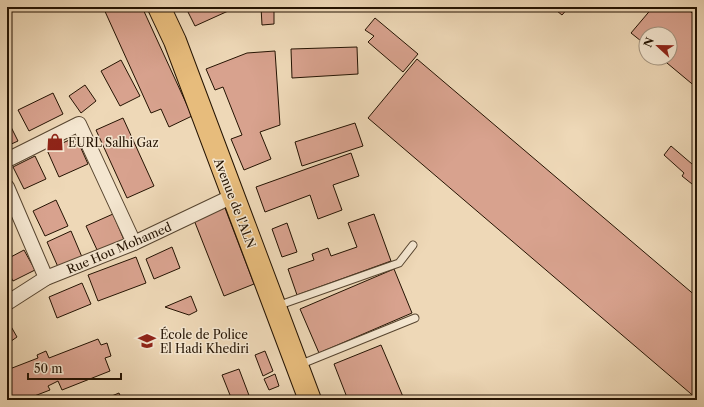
<svg xmlns="http://www.w3.org/2000/svg" width="704" height="407" font-family="'Libre Caslon Text',serif">
  <rect width="100%" height="100%" fill="#eed8b7"/>
  <filter id="stains"><feTurbulence type="fractalNoise" baseFrequency=".005" numOctaves="4"/><feColorMatrix values="0 0 0 0 .2 0 0 0 0 .09 0 0 0 0 .02 0 0 0 .5 -.17"/></filter>
  <radialGradient id="worn" r=".72"><stop offset=".6" stop-color="#630" stop-opacity="0"/><stop offset="1" stop-color="#630" stop-opacity=".3"/></radialGradient>
  <g fill="#d8a28e" stroke="#241302">
    <path d="M103,7H142L192,116L169,127L161,109L151,113Z"/>
    <path d="M194,7H237L195,26L187,10Z"/>
    <path d="M261,7H274V24L262,25Z"/>
    <path d="M552,7H569L562,15Z"/>
    <path d="M653,7H685L697,17V88L661,58H670V34H646V45L631,33Z"/>
    <path d="M375,18L418,54L403,72L368,42L374,36L365,30Z"/>
    <path d="M357,47L358,74L292,78L291,49Z"/>
    <path d="M275,51L280,125L260,132L271,159L244,170L231,139L242,135L223,87L215,90L206,69L247,53Z"/>
    <path d="M417,59L697,297V399L368,118Z"/>
    <path d="M121,60L140,96L120,106L101,71Z"/>
    <path d="M85,85L96,101L81,113L69,96Z"/>
    <path d="M53,93L63,114L29,131L18,110Z"/>
    <path d="M123,118L154,186L127,198L96,130Z"/>
    <path d="M7,119L18,141L7,146Z"/>
    <path d="M355,123L363,146L302,166L295,142Z"/>
    <path d="M76,137L88,164L59,177L47,150Z"/>
    <path d="M671,146L692,164L695,161L697,162V188L682,176L684,173L664,155Z"/>
    <path d="M351,153L359,176L333,185L342,210L318,219L310,195L265,212L256,187Z"/>
    <path d="M35,156L46,179L24,189L13,167Z"/>
    <path d="M56,200L68,226L45,236L33,211Z"/>
    <path d="M225,208L254,284L224,296L194,220Z"/>
    <path d="M113,214L124,240L98,252L86,226Z"/>
    <path d="M374,214L391,261L297,295L288,269L314,260L312,254L328,248L331,256L357,247L348,223Z"/>
    <path d="M287,223L297,252L282,257L272,229Z"/>
    <path d="M71,231L82,257L58,267L47,242Z"/>
    <path d="M172,247L180,268L154,279L146,259Z"/>
    <path d="M24,250L35,270L13,281L7,270V259Z"/>
    <path d="M136,257L146,283L98,301L88,275Z"/>
    <path d="M394,269L412,313L319,353L300,309Z"/>
    <path d="M82,283L91,304L57,318L49,297Z"/>
    <path d="M191,296L197,311L189,315L165,307Z"/>
    <path d="M9,323L17,337L7,344V324Z"/>
    <path d="M98,339L101,345L107,343L111,356L105,358L110,371L62,390L58,381L48,386L50,390L24,400H7V370L38,358L37,355L46,351L49,358Z"/>
    <path d="M381,345L404,399L401,400H348L334,364Z"/>
    <path d="M265,351L273,371L263,376L255,355Z"/>
    <path d="M239,369L250,398L245,400H232L222,375Z"/>
    <path d="M275,374L279,386L269,390L264,379Z"/>
    <path d="M119,393L122,400H102Z"/>
  </g>
  <g fill="none" stroke-linecap="round" stroke-linejoin="round">
    <g stroke="#56442f" stroke-width="9">
      <g id="lane">
        <path d="M277,306L399,263L413,245"/>
        <path d="M299,365L415,318"/>
      </g>
    </g>
    <g stroke="#56442f" stroke-width="16">
      <g id="street">
        <path d="M7,160L79,124L134,243"/>
        <path d="M7,187L46,278"/>
        <path d="M7,303L46,278L134,243L233,196"/>
      </g>
    </g>
    <g stroke="#241302" stroke-width="24">
      <path id="primary" d="M159,7L175,41L310,400"/>
    </g>
    <use href="#lane" stroke="#f4e6d0" stroke-width="7"/>
    <use href="#street" stroke="#f4e6d0" stroke-width="14"/>
    <use href="#primary" stroke="#e7bc7c" stroke-width="22"/>
  </g>
  <defs>
    <g id="shop-bare" transform="scale(1.38)"><path d="M-5-2.5h2.3a2.7 3.5 0 0 1 5.4 0H5L5.5 6h-11ZM-1.5-2.5h3a1.5 2.3 0 0 0-3 0Z" fill="#8f2418" stroke="#f4e6d0" stroke-width="2.5" paint-order="stroke"/></g>
    <g id="university-bare" transform="scale(1.38)"><path d="M0-5L7-2L0 1L-7-2ZM-4 1L0 2.5L4 1V4Q0 6-4 4Z" fill="#8f2418" stroke="#f4e6d0" stroke-width="2.5" paint-order="stroke"/></g>
  </defs>
  <g fill-rule="evenodd">
    <use href="#shop-bare" x="55" y="142"/>
    <use href="#university-bare" x="147" y="341"/>
  </g>
  <g text-anchor="middle" dominant-baseline="central" stroke-width="3" stroke-linejoin="round" paint-order="stroke">
    <g font-size="12" fill="#241302" stroke="#f4e6d0" text-anchor="start">
      <text x="68" y="142">EURL Salhi Gaz</text>
      <text x="160" y="334">École de Police<tspan x="160" dy="14">El Hadi Khediri</tspan></text>
    </g>
    <g font-size="12" fill="#241302" stroke="#f4e6d0">
      <text transform="translate(235 203) rotate(69)">Avenue de l'ALN</text>
      <text transform="translate(119 248) rotate(-23)">Rue Hou Mohamed</text>
    </g>
  </g>
  <rect width="704" height="407" fill="none" stroke="#eed8b7" stroke-width="24"/>
  <rect x="8" y="8" width="688" height="391" fill="none" stroke="#241302" stroke-width="2"/>
  <rect x="12" y="12" width="680" height="383" fill="none" stroke="#241302"/>
  <g transform="translate(658 46) rotate(292)"><circle r="19" fill="#f4e6d0" stroke="#a1927e"/>
  <path d="M0-3L7 15L0 10L-7 15Z" fill="#8f2418"/>
  <text y="-6" font-size="11" font-weight="bold" text-anchor="middle" fill="#241302">N</text>
  </g>
  <path d="M28 373v6h93v-6" fill="none" stroke="#241302" stroke-width="2"/>
  <text x="34" y="373" font-size="12" fill="#241302" stroke="#f4e6d0" stroke-width="3" paint-order="stroke">50 m</text>
  <rect width="100%" height="100%" filter="url(#stains)"/>
  <rect width="100%" height="100%" fill="url(#worn)"/>
</svg>
